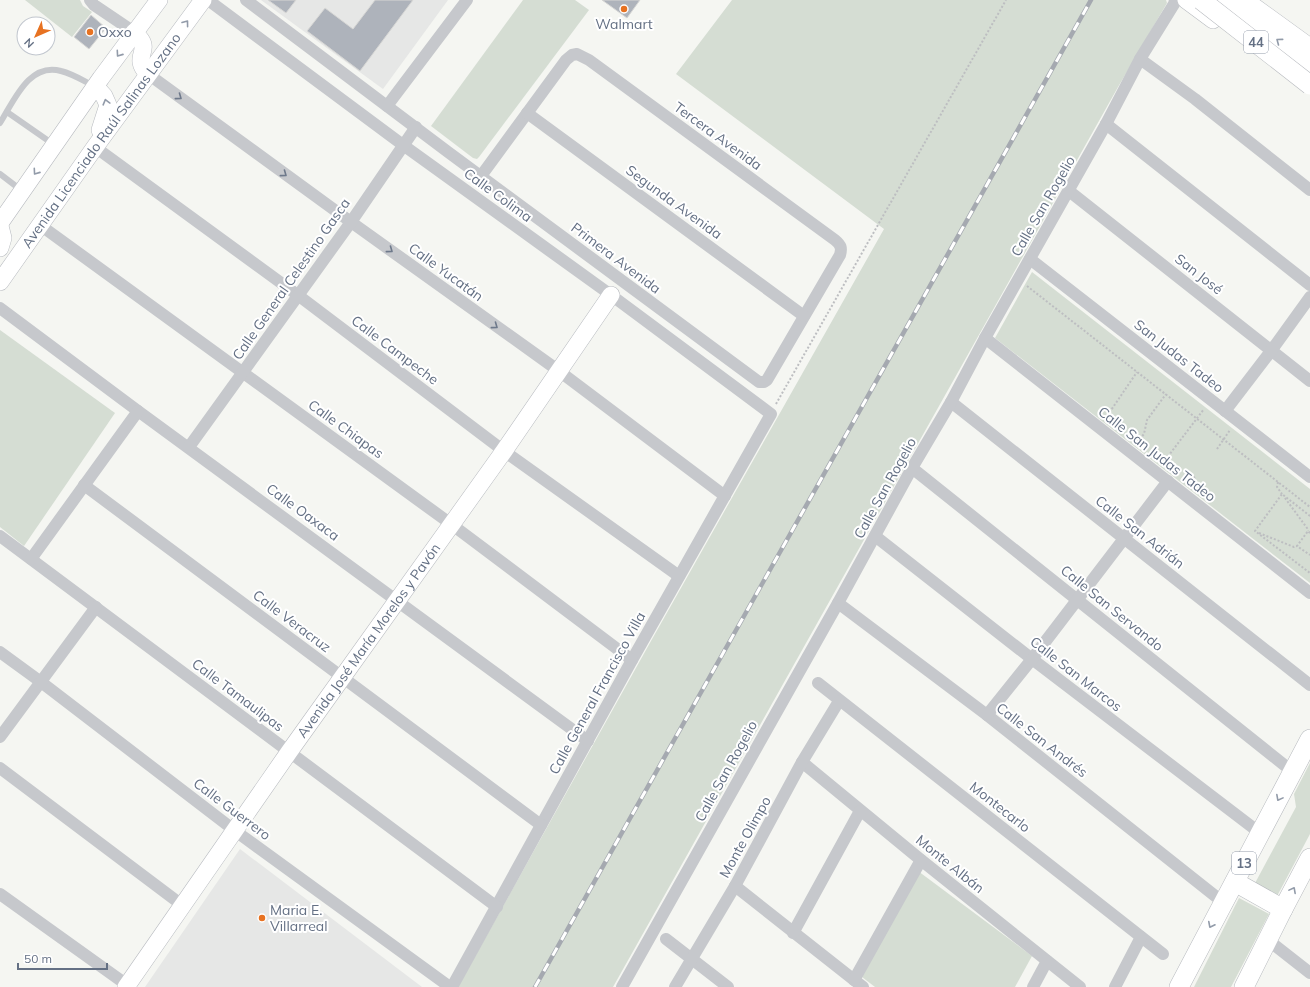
<svg xmlns="http://www.w3.org/2000/svg" width="1310" height="987" font-family="Mulish,sans-serif">
  <rect width="100%" height="100%" fill="#f5f6f2"/>
  <g fill="#e6e7e6">
    <path d="M261,0H448L383,89Z"/>
    <path d="M240,849L422,987H145Z"/>
  </g>
  <g fill="#d5ddd3">
    <path d="M25,0H80L83,6L92,12L72,37Z"/>
    <path d="M523,0H575L589,10L479,157L477,159L473,158L431,126Z"/>
    <path d="M732,0H1166L1167,3L1118,87L613,987H458L651,641L884,229L676,74Z"/>
    <path d="M1032,272L1310,489V583L995,338Z"/>
    <path d="M0,330L115,413L24,546L0,527Z"/>
    <path d="M1310,763V834L1276,898L1254,885L1296,807L1294,794Z"/>
    <path d="M918,871L1032,956L1015,987H875L862,977Z"/>
    <path d="M1239,898L1269,914L1231,987H1194Z"/>
  </g>
  <g fill="#aeb3bb" stroke="#d7d7d5">
    <path d="M268,0H296L286,13Z"/>
    <path d="M375,0H413L360,71L307,31L325,8L353,29Z"/>
    <path d="M602,0H640L627,18Z"/>
    <path d="M91,15L106,28L89,49L74,37Z"/>
  </g>
  <g fill="none" stroke-linecap="round" stroke-linejoin="round">
    <g stroke="#b8bbc0" stroke-width="18">
      <g id="secondary">
        <path d="M1186,0L1213,20"/>
        <path d="M1245,0L1310,47"/>
        <path d="M134,32C136,35 139,37 141,40C149,52 132,58 148,74"/>
        <path d="M96,87L104,96L108,105L100,130"/>
        <path d="M0,223L101,78L159,0"/>
        <path d="M0,226L3,238L0,248"/>
        <path id="s1" d="M0,282L95,147L203,0"/>
        <path id="s2" d="M126,987L289,752L504,451L611,295"/>
      </g>
    </g>
    <g stroke="#b6b9be" stroke-width="20">
      <g id="primary">
        <path d="M1226,0L1310,64"/>
        <path d="M1235,882L1283,909"/>
        <path d="M1179,987L1310,739"/>
        <path d="M1244,987L1283,909L1310,858"/>
      </g>
    </g>
    <g stroke="#bdbec1" stroke-width="2" stroke-dasharray="2 2" stroke-linecap="butt">
      <path d="M1027,286L1310,507"/>
      <path d="M776,404L1006,0"/>
      <path d="M1105,419L1137,372"/>
      <path d="M1137,442L1144,434L1147,420L1166,394"/>
      <path d="M1217,449L1230,430"/>
      <path d="M1163,463L1204,409"/>
      <path d="M1278,482L1277,487L1282,494"/>
      <path d="M1187,483L1196,476"/>
      <path d="M1285,498L1307,528L1308,531"/>
      <path d="M1310,516L1282,494L1255,531L1310,573"/>
      <path d="M1259,533L1294,547L1297,546"/>
      <path d="M1310,533L1308,531L1297,546L1310,555"/>
    </g>
    <g stroke="#c6c8cc" stroke-width="6">
      <path d="M7,112L53,144"/>
      <path d="M0,123C14,101 29,62 61,71C73,74 84,81 94,86"/>
      <path d="M0,174L21,190"/>
    </g>
    <g stroke="#c6c8cc" stroke-width="12">
      <path d="M90,0L94,5L134,32"/>
      <path d="M208,0L403,145L611,295L771,414L632,660L452,987"/>
      <path d="M246,0L448,152L759,382H764L767,380L840,255C842,248 841,245 835,240L589,60L577,54L572,55L566,60L481,176"/>
      <path d="M1140,59L1195,99L1310,190"/>
      <path d="M148,74L351,222L559,371L725,496"/>
      <path d="M387,106L467,0"/>
      <path d="M527,113L804,316"/>
      <path d="M1106,124L1310,285"/>
      <path d="M95,147L299,296L504,451L679,576"/>
      <path d="M1069,191L1310,381"/>
      <path d="M40,225L451,524L632,660"/>
      <path d="M1030,259L1310,477"/>
      <path d="M0,308L138,411L588,741"/>
      <path d="M985,338L1310,593"/>
      <path d="M951,402L1310,685"/>
      <path d="M1225,411L1271,351L1310,297"/>
      <path d="M189,447L351,222L416,127"/>
      <path d="M912,468L1293,772"/>
      <path d="M84,485L541,825"/>
      <path d="M0,536L497,907"/>
      <path d="M875,536L1032,659L1260,833"/>
      <path d="M31,559L138,411"/>
      <path d="M838,603L987,715L1224,903"/>
      <path d="M0,652L41,682L234,830L450,987"/>
      <path d="M818,683L1163,954"/>
      <path d="M987,715L1032,659L1168,481"/>
      <path d="M0,737L96,607"/>
      <path d="M802,762L921,860L1080,987"/>
      <path d="M0,768L182,905"/>
      <path d="M735,886L863,987"/>
      <path d="M0,894L127,985"/>
      <path d="M793,933L860,811"/>
      <path d="M666,939L728,987"/>
      <path d="M1268,940L1310,973"/>
      <path d="M854,980L921,860"/>
      <path d="M622,987L838,603L912,468L951,402L985,338L1106,124L1140,59L1174,4L1175,0"/>
      <path d="M675,987L735,886L802,762L839,701"/>
      <path d="M1033,987L1047,961"/>
      <path d="M1115,987L1141,937"/>
    </g>
    <use href="#secondary" stroke="#fff" stroke-width="17"/>
    <use href="#primary" stroke="#fff" stroke-width="19"/>
    <g stroke="#a5a9b0" stroke-width="4.5">
      <path id="rail" d="M535,987L1091,0"/>
    </g>
    <use href="#rail" stroke="#fff" stroke-width="3" stroke-dasharray="9" stroke-linecap="butt"/>
    <g stroke="#b6b9be" stroke-width="20" stroke-linecap="butt">
      <path id="primary-bridge" d="M1201,0L1310,85"/>
    </g>
    <use href="#primary-bridge" stroke="#fff" stroke-width="19"/>
  </g>
  <defs><path id="oneway-chevron" d="M-2-3.5L2.5 0L-2 3.5" fill="none" stroke-width="1.6" stroke-linecap="round" stroke-linejoin="round"/></defs>
  <g stroke="#929ba9">
    <use href="#oneway-chevron" transform="translate(186 23) rotate(-53)"/>
    <use href="#oneway-chevron" transform="translate(1279 41) rotate(-143)"/>
    <use href="#oneway-chevron" transform="translate(119 54) rotate(125)"/>
    <use href="#oneway-chevron" transform="translate(106 102) rotate(-105)"/>
    <use href="#oneway-chevron" transform="translate(36 172) rotate(125)"/>
    <use href="#oneway-chevron" transform="translate(1279 798) rotate(118)"/>
    <use href="#oneway-chevron" transform="translate(1293 890) rotate(-62)"/>
    <use href="#oneway-chevron" transform="translate(1211 925) rotate(117)"/>
  </g>
  <g stroke="#6e798b">
    <use href="#oneway-chevron" transform="translate(179 97) rotate(36)"/>
    <use href="#oneway-chevron" transform="translate(284 174) rotate(36)"/>
    <use href="#oneway-chevron" transform="translate(390 250) rotate(36)"/>
    <use href="#oneway-chevron" transform="translate(495 326) rotate(36)"/>
  </g>
  <g fill="#e77221" stroke="#fff" stroke-width="1.5">
    <circle cx="624" cy="9" r="4"/>
    <circle cx="90" cy="32" r="4"/>
    <circle cx="262" cy="918" r="4"/>
  </g>
  <g text-anchor="middle" dominant-baseline="central" stroke-width="4" stroke-linejoin="round" paint-order="stroke">
    <g fill="#fff" stroke="#929ba9" stroke-width="1">
      <rect x="1244" y="31" width="24" height="22" rx="3"/>
      <rect x="1232" y="852" width="24" height="22" rx="3"/>
    </g>
    <g font-size="13" font-weight="bold" fill="#647084">
      <text x="1256" y="42">44</text>
      <text x="1244" y="863">13</text>
    </g>
    <g font-size="14" fill="#647084" stroke="#fff" text-anchor="start">
      <text x="624" y="24" text-anchor="middle">Walmart</text>
      <text x="98" y="32">Oxxo</text>
      <text x="270" y="910">Maria E.<tspan x="270" dy="16">Villarreal</tspan></text>
    </g>
    <g font-size="14" fill="#647084" stroke="#fff">
      <text transform="translate(718 136) rotate(36)">Tercera Avenida</text>
      <text stroke="none"><textPath href="#s1" startOffset="174">Avenida Licenciado Raúl Salinas Lozano</textPath></text>
      <text transform="translate(498 195) rotate(36)">Calle Colima</text>
      <text transform="translate(674 202) rotate(36)">Segunda Avenida</text>
      <text transform="translate(1043 206) rotate(-60)">Calle San Rogelio</text>
      <text transform="translate(616 258) rotate(37)">Primera Avenida</text>
      <text transform="translate(446 272) rotate(36)">Calle Yucatán</text>
      <text transform="translate(1199 274) rotate(38)">San José</text>
      <text transform="translate(291 279) rotate(-55)">Calle General Celestino Gasca</text>
      <text transform="translate(395 350) rotate(37)">Calle Campeche</text>
      <text transform="translate(1179 356) rotate(38)">San Judas Tadeo</text>
      <text transform="translate(346 429) rotate(36)">Calle Chiapas</text>
      <text transform="translate(1157 454) rotate(38)">Calle San Judas Tadeo</text>
      <text transform="translate(885 488) rotate(-61)">Calle San Rogelio</text>
      <text transform="translate(303 512) rotate(36)">Calle Oaxaca</text>
      <text transform="translate(1140 532) rotate(38)">Calle San Adrián</text>
      <text transform="translate(1112 608) rotate(39)">Calle San Servando</text>
      <text transform="translate(292 621) rotate(37)">Calle Veracruz</text>
      <text stroke="none"><textPath href="#s2" startOffset="423">Avenida José María Morelos y Pavón</textPath></text>
      <text transform="translate(1076 674) rotate(38)">Calle San Marcos</text>
      <text transform="translate(597 693) rotate(-61)">Calle General Francisco Villa</text>
      <text transform="translate(238 695) rotate(37)">Calle Tamaulipas</text>
      <text transform="translate(1042 740) rotate(38)">Calle San Andrés</text>
      <text transform="translate(726 771) rotate(-61)">Calle San Rogelio</text>
      <text transform="translate(1000 807) rotate(38)">Montecarlo</text>
      <text transform="translate(232 809) rotate(37)">Calle Guerrero</text>
      <text transform="translate(745 837) rotate(-61)">Monte Olimpo</text>
      <text transform="translate(950 864) rotate(39)">Monte Albán</text>
    </g>
  </g>
  <g transform="translate(36 36) rotate(225)"><circle r="19" fill="#ffffff" stroke="#c1c6ce"/>
  <path d="M0-3L7 15L0 10L-7 15Z" fill="#e77221"/>
  <text y="-6" font-size="11" font-weight="bold" text-anchor="middle" fill="#647084">N</text>
  </g>
  <path d="M18 963v6h89v-6" fill="none" stroke="#647084" stroke-width="2"/>
  <text x="24" y="963" font-size="12" fill="#647084" stroke="#ffffff" stroke-width="3" paint-order="stroke">50 m</text>
</svg>
